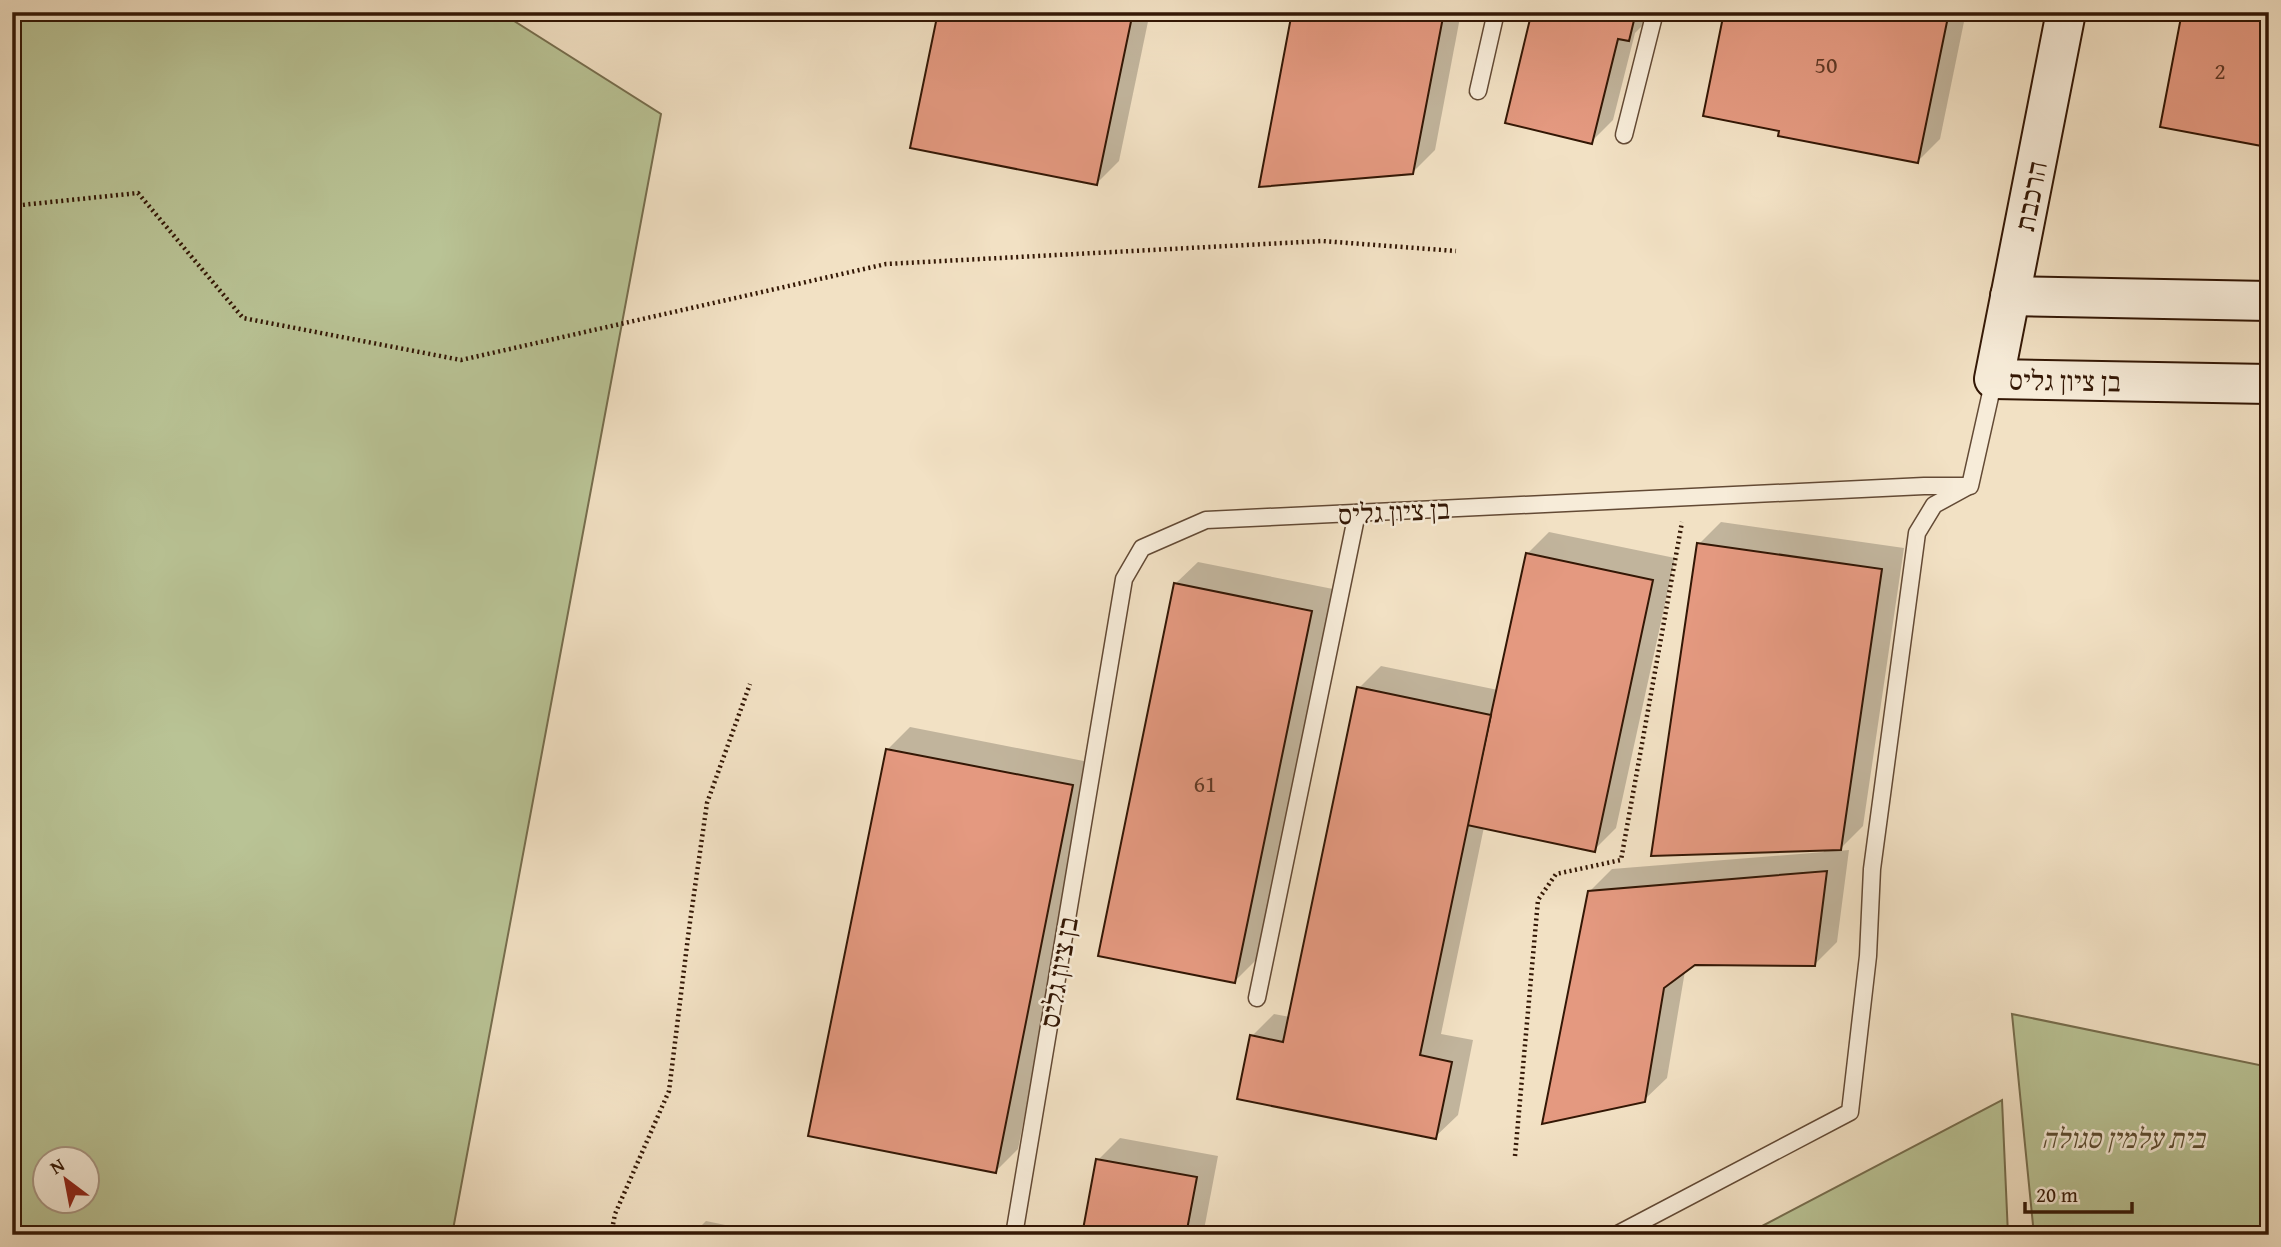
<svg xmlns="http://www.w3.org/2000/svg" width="2281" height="1247" font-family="'Gentium Book Plus','Frank Ruhl Libre',serif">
  <rect width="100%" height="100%" fill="#f2e1c4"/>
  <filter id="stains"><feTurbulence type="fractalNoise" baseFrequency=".00286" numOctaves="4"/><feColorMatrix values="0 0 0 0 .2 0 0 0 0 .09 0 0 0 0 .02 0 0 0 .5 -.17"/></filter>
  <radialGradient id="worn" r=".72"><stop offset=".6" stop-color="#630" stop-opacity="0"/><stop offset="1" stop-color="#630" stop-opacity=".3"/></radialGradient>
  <g fill="#b9c395" stroke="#766d4d" stroke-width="2" fill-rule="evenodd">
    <path d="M12,12H500L661,114L452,1235H12ZM46,1160H88V1202H46Z"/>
    <path d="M2012,1014L2269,1067V1235H2034Z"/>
    <path d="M2002,1100L2008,1235H1745Z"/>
  </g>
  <g fill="#0003">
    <path d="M939,12H1150L1119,161L1097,183Z"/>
    <path d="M1294,12H1461L1435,150L1412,173Z"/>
    <path d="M1528,12H1652L1651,17L1635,33L1613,120L1591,142L1533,13Z"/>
    <path d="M1726,12H1966L1940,139L1918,161L1781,130Z"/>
    <path d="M1721,522L1904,548L1863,826L1838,851L1849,850L1837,942L1815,964H1694L1685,971L1667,1078L1644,1100L1589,892L1612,869L1824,852L1699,544Z"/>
    <path d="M1549,532L1675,558L1616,828L1594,850L1484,827L1441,1034L1473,1040L1458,1115L1435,1137L1252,1036L1274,1014L1290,1017L1359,688L1381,666L1498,690L1527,554Z"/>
    <path d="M1198,562L1333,589L1257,959L1235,981L1175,584Z"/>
    <path d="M910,727L1094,763L1018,1149L996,1171L887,750Z"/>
    <path d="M1120,1138L1218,1156L1203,1235H1084L1098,1160Z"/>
    <path d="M706,1221L774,1235H692Z"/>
  </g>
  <g fill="#e49980" stroke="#331705" stroke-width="2">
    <path d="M938,12H1133L1097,185L910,148Z"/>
    <path d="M1292,12H1444L1413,174L1259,187Z"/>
    <path d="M1521,12H1636L1629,41L1618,39L1592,144L1505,123L1531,15Z"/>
    <path d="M1724,12H1949L1918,163L1778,136L1779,131L1703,116Z"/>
    <path d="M2182,12H2269V135L2267,147L2160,127Z"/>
    <path d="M1697,543L1882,569L1841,850L1651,856Z"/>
    <path d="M1526,553L1653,580L1595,852L1467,825Z"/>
    <path d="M1174,583L1312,611L1235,983L1098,956Z"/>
    <path d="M1357,687L1491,715L1420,1055L1452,1062L1436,1139L1237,1099L1250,1035L1283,1042Z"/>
    <path d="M886,749L1073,785L996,1173L808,1136Z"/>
    <path d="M1827,871L1815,966L1695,965L1664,988L1645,1102L1542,1124L1588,891Z"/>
    <path d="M1096,1159L1197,1177L1186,1235H1082Z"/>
  </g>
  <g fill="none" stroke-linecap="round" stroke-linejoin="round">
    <g stroke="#634a35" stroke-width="19">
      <g id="lane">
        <path d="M1478,91L1496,12"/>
        <path d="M1624,135L1655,12"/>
        <path d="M1257,998L1357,513"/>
        <path d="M1014,1235L1124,579L1142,548L1206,520L1924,486H1970L1994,379"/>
        <path d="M1616,1235L1850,1112L1868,956L1872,869L1917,533L1934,505L1967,487"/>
      </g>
    </g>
    <g stroke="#331705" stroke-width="42">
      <g id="secondary">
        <path d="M2066,12L1994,379L2269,384"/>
        <path d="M2010,296L2269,301"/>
      </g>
    </g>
    <g stroke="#331705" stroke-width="4.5" stroke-dasharray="2 3.5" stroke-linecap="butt">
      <path d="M12,206L138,193L243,318L461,360L886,264L1322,241L1456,251"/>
      <path d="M1515,1156L1538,900L1556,874L1621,860L1682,522"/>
      <path d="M611,1235L615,1214L669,1091L689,929L707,803L750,684"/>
    </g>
    <use href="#lane" stroke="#f7ecd9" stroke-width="16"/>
    <use href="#secondary" stroke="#f7ecd9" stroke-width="38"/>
  </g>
  <g text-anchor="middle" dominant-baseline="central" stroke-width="5" stroke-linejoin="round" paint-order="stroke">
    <g font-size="24" fill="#5f3824">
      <text x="1826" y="64">50</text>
      <text x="2220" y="70">2</text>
      <text x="1205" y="783">61</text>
    </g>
    <g font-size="28" fill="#331705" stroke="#f7ecd9">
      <text transform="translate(2030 196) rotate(-79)">הרכבת</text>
      <text transform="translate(2065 380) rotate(1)">בן ציון גליס</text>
      <text transform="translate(1394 511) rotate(-3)">בן ציון גליס</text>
      <text transform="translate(1058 972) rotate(-80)">בן ציון גליס</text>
    </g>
    <g font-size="28" font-style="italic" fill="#5b4b30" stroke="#f7ecd9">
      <text x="2123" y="1137">בית עלמין סגולה</text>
    </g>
  </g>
  <rect width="2281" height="1247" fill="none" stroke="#f2e1c4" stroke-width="42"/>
  <rect x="14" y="14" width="2253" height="1219" fill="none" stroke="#331705" stroke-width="3.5"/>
  <rect x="21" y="21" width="2239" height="1205" fill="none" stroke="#331705" stroke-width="2"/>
  <g transform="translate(66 1180) rotate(328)"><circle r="33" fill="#f7ecd9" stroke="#a99784" stroke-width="2"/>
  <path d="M0-5L12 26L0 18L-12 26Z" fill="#8f2418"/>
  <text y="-10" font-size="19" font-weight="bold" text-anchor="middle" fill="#331705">N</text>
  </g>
  <path d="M2025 1202v10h107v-10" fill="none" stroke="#331705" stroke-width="3.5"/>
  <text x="2036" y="1202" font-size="21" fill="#331705" stroke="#f7ecd9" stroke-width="5" paint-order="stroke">20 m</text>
  <rect width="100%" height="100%" filter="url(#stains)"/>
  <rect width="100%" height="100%" fill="url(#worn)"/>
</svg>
